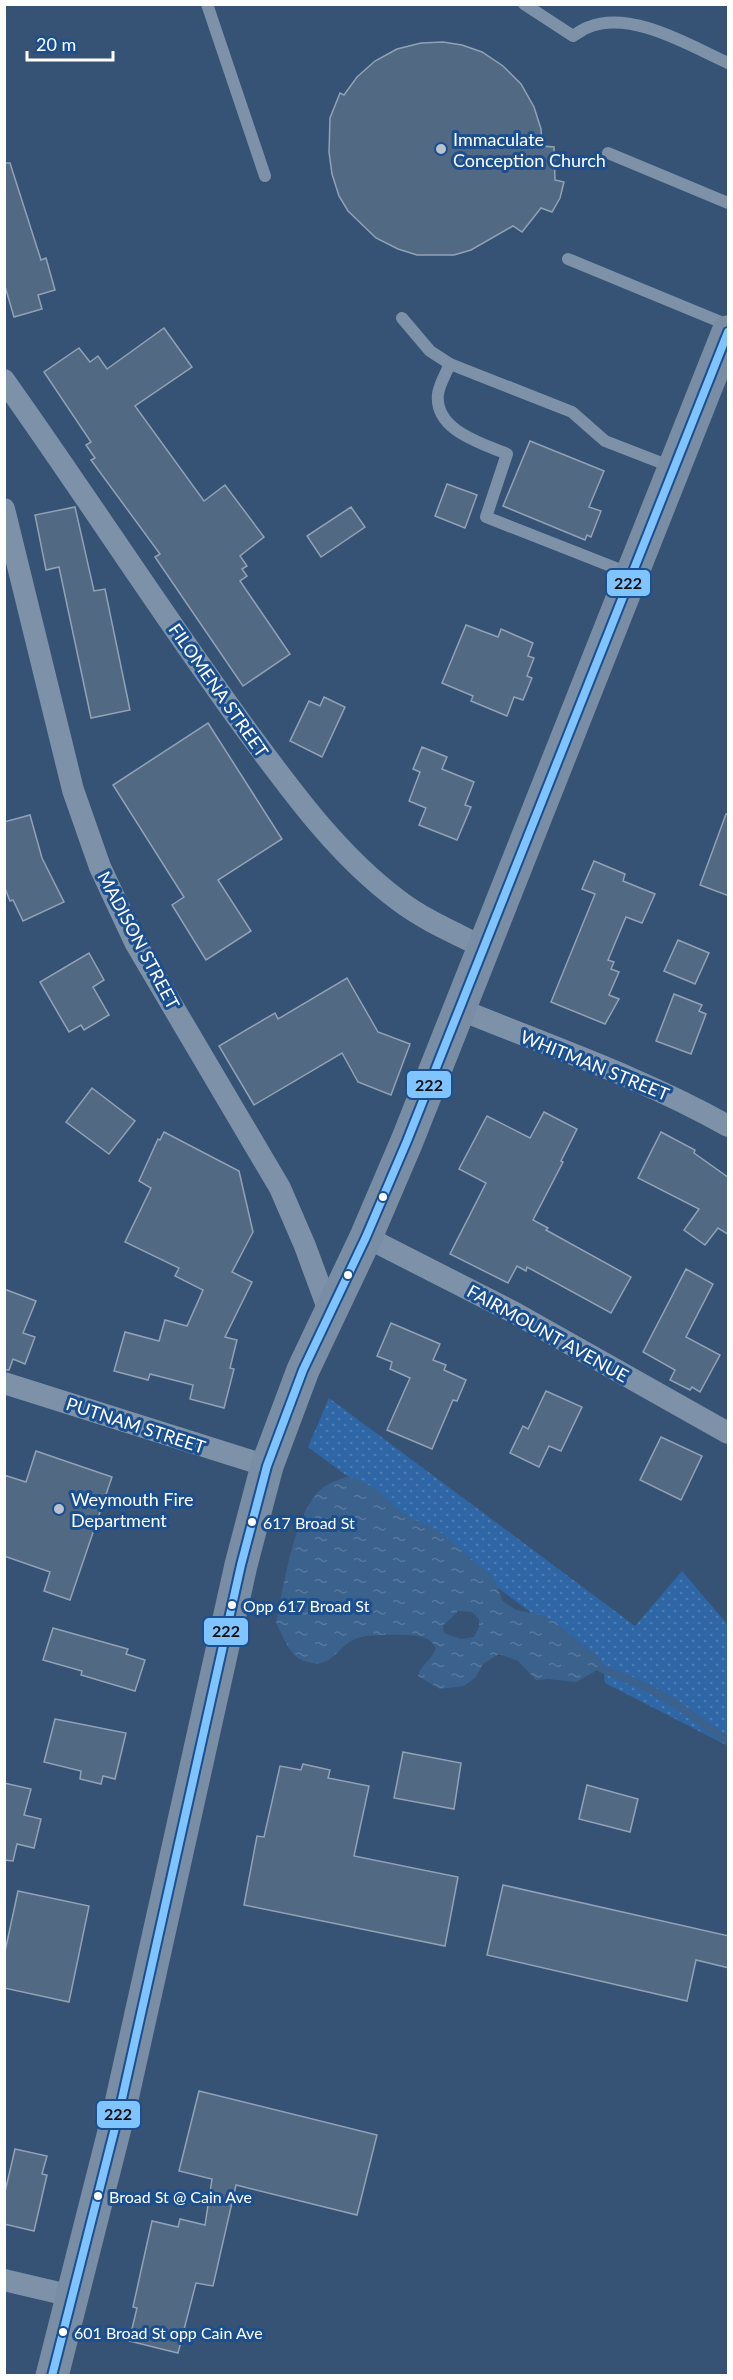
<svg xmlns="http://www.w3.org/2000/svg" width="733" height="2380" font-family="Lato,sans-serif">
  <defs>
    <pattern id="park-dots" width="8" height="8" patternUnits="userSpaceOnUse" patternTransform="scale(1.5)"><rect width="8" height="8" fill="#2f66a5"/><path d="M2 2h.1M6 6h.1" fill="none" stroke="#4e7db2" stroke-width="1.8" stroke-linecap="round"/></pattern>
    <pattern id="water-ripples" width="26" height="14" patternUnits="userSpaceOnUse" patternTransform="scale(1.5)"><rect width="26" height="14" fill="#3b618d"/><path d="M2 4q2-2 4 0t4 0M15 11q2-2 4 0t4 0" fill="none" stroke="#58799e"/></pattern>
  </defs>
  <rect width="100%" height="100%" fill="#365274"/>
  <path fill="url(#park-dots)" d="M329,1398L635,1626L682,1571L728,1625V1746L605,1683L603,1666L308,1447Z"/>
  <path fill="url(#water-ripples)" fill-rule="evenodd" d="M346,1477L360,1480L378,1491L403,1514L439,1531L493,1577L503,1601L516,1610L542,1615L552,1620L601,1659V1668L576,1682L548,1679L536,1680L518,1661L499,1654L483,1664L475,1678L464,1686L440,1689L418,1676C421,1664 432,1660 436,1648C433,1643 428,1638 422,1637C409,1634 370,1634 358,1638C336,1645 332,1673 302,1660C288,1654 283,1635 276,1623C283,1589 295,1505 325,1486C331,1482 339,1480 346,1477ZM458,1611L472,1612L479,1619V1626L474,1637L461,1639L444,1633L443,1626Z"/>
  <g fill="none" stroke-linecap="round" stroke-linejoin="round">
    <path stroke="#3b618d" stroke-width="8" d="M601,1668C627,1679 654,1689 678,1706C695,1717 711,1730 728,1741"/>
  </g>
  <g fill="#526984" stroke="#92a2b6" stroke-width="1.5">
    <path d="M443,42L462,45L482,52L503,66L521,84L534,107L541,129L542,146L554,147L555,180L564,182L560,198L552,212L541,208L522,232L513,226L471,250L454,255H417L398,249L376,238L348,211L339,196L332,174L329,152L330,118L340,93L344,95L357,77L375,61L397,49L421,43Z"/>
    <path d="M4,163H10L41,260L46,258L55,290L38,295L42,309L14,317L4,283Z"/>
    <path d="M164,328L192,367L135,406L204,501L225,485L264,537L240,556L247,566L242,569L247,576L240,581L290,654L243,686L155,557L160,554L91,460L95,458L86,445L91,442L44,372L79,348L90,362L98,356L107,369Z"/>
    <path d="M530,441L604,471L589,507L601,511L591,537L587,535L585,540L503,506Z"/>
    <path d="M447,484L477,495L465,528L435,516Z"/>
    <path d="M75,507L94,591L105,589L130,710L91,718L59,567L46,570L35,515Z"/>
    <path d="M351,507L365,527L321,557L307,536Z"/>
    <path d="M466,625L498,637L501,629L533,643L528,656L534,658L527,676L532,678L523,700L514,697L507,716L471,701L473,696L442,683Z"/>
    <path d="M324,697L345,707L322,757L290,741L309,701L320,706Z"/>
    <path d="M208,723L282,839L218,880L251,931L206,960L172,905L184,897L113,785Z"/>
    <path d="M422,747L447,757L442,769L474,782L465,805L471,807L457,840L419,825L426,808L409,801L420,772L413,769Z"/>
    <path d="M726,814H729V896L700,885Z"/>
    <path d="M30,815L42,858L64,902L23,921L13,900L10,901L4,886V822Z"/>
    <path d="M594,861L625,874L623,881L655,894L642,923L626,917L608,960L614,962L611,969L619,972L609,995L619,999L605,1024L551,1002L595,894L582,889Z"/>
    <path d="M678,940L709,953L695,984L664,971Z"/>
    <path d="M89,953L104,980L93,987L109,1015L84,1030L81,1025L69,1032L40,982Z"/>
    <path d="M347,978L378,1032L410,1044L391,1095L358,1082L342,1053L254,1105L219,1046L275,1013L278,1019Z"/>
    <path d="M674,994L702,1005L699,1011L706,1014L691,1054L656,1041Z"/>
    <path d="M92,1088L135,1121L109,1154L66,1122Z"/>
    <path d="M544,1112L577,1129L561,1161L563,1162L533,1220L548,1228L546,1230L631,1277L611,1313L527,1267L526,1271L517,1266L508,1283L450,1254L486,1183L459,1169L487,1116L530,1138Z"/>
    <path d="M164,1132L239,1171L253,1232L232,1272L252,1282L225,1337L237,1340L230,1368L234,1369L224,1408L190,1399L193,1385L150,1374L148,1380L114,1371L125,1332L159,1341L165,1320L187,1326L203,1290L175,1276L179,1268L125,1242L151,1188L139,1181L158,1139L160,1140Z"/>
    <path d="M661,1132L695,1150L694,1153L729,1178V1235L718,1228L705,1245L684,1230L699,1209L638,1178Z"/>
    <path d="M686,1269L713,1284L686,1337L720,1355L700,1392L692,1387L690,1390L670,1380L675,1370L643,1352Z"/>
    <path d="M4,1289L36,1301L23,1333L35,1337L25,1364L13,1359L9,1370H4Z"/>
    <path d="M391,1323L440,1344L433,1360L446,1365L444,1370L466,1380L457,1401L453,1400L432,1449L387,1430L410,1378L390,1369L392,1362L377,1356Z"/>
    <path d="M546,1391L582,1407L561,1451L549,1446L539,1467L510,1453L523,1426L528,1429Z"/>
    <path d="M661,1437L702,1456L681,1500L640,1480Z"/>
    <path d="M36,1451L112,1477L70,1600L44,1591L50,1572L4,1556V1475L26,1482Z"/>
    <path d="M53,1628L128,1649L126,1654L145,1660L135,1691L81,1675L82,1671L43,1660Z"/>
    <path d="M55,1719L126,1733L115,1779L103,1776L101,1784L80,1779L81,1771L44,1762Z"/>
    <path d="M403,1752L461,1763L454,1809L394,1798Z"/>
    <path d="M303,1764L330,1770L328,1778L369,1786L354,1856L458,1877L445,1946L244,1905L257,1836L264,1837L280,1766L301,1770Z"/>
    <path d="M4,1783L31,1789L24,1815L41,1819L34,1848L17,1844L13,1861L4,1860Z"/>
    <path d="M587,1785L638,1799L630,1832L579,1819Z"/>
    <path d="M503,1885L729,1936V1968L696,1960L687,2001L487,1955Z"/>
    <path d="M18,1891L89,1906L69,2002L4,1988V1956Z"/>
    <path d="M199,2091L377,2135L357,2215L236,2185L213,2286L196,2283L178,2353L129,2341L137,2308L133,2307L152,2221L178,2227L180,2219L205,2225L212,2179L179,2171Z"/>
    <path d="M15,2149L47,2156L42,2174L47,2175L34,2231L4,2224V2196Z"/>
  </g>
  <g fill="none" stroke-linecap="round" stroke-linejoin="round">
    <g stroke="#7d92a8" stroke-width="12">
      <path d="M207,4L265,176"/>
      <path d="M524,4L573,36C578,33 583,29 589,27C632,10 690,46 728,63"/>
      <path d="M608,153L728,203"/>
      <path d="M568,259L728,325"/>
      <path d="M402,318L430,351L450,364L572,412L605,441L672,467"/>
      <path d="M450,364C446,373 439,385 438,394C434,430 481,443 507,454L486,517L631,574"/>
    </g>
    <g stroke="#7d92a8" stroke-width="22">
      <path d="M4,380C85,494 160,611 242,724C288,786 335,853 398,900C424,920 455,933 485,948"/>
      <path d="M4,509L73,790L100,867L136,944L280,1188L305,1246L329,1311"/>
      <path d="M459,1009C549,1046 643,1078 728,1126"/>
      <path d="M366,1237L515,1313L728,1433"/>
      <path d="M4,1383L267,1466"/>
      <path d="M4,2280L72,2296"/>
    </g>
    <path stroke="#798da4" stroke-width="33" d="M52,2376L120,2108L241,1565L267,1466L303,1370L366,1237L407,1141L728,332"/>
    <g stroke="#1b4f8f" stroke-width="12">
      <path id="bus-1" d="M52,2376L120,2108L241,1565L267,1466L303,1370L366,1237L407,1141L728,332"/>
    </g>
    <use href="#bus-1" stroke="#80c4ff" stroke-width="8"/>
  </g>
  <g fill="#b9c2ce" stroke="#1b4f8f" stroke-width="2">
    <circle cx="441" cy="149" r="6"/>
    <circle cx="59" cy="1509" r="6"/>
  </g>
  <g fill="#fff" stroke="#1b4f8f" stroke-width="2">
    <circle cx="383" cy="1197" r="5"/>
    <circle cx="348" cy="1275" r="5"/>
    <circle cx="252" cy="1522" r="5"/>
    <circle cx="232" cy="1605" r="5"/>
    <circle cx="98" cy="2196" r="5"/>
    <circle cx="63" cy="2332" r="5"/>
  </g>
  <g text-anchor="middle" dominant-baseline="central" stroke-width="6" stroke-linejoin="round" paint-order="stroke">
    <g font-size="16" fill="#fff" stroke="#1b4f8f" text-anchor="start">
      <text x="263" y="1522">617 Broad St</text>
      <text x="243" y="1605">Opp 617 Broad St</text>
      <text x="109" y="2196">Broad St @ Cain Ave</text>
      <text x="74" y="2332">601 Broad St opp Cain Ave</text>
    </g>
    <g font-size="18" fill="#fff" stroke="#1b4f8f" text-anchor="start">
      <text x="453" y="139">Immaculate<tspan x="453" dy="21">Conception Church</tspan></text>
      <text x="71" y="1499">Weymouth Fire<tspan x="71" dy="21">Department</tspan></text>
    </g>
    <g font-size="18" fill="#fff" stroke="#1b4f8f">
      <text transform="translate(219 690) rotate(55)">FILOMENA STREET</text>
      <text transform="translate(139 940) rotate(62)">MADISON STREET</text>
      <text transform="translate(595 1065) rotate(22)">WHITMAN STREET</text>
      <text transform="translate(548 1333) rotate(29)">FAIRMOUNT AVENUE</text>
      <text transform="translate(136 1425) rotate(18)">PUTNAM STREET</text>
    </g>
  </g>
  <g stroke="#1b4f8f" stroke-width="2">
    <rect x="606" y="569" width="45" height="28" rx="6" fill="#80c4ff"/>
    <rect x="406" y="1070" width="46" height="29" rx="6" fill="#80c4ff"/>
    <rect x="203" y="1617" width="46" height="29" rx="6" fill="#80c4ff"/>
    <rect x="96" y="2100" width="45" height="29" rx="6" fill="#80c4ff"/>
  </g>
  <g font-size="16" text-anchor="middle" font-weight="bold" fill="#111">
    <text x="628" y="589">222</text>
    <text x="429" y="1091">222</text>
    <text x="226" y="1637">222</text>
    <text x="118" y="2120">222</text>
  </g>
  <rect width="733" height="2380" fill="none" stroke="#ffffff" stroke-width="12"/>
  <path d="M27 51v9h86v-9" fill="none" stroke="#ffffff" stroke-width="3"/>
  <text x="36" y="51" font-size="18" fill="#ffffff" stroke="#1b4f8f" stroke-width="4.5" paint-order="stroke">20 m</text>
</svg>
